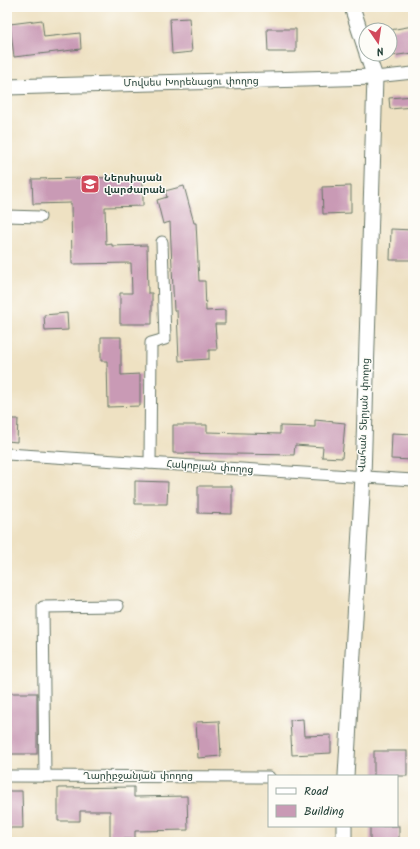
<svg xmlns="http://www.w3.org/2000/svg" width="420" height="849" font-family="Kalam,'Noto Sans Armenian',sans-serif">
  <rect width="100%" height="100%" fill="#fdfcf7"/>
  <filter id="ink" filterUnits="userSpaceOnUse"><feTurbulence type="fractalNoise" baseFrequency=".025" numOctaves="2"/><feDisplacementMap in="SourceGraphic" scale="8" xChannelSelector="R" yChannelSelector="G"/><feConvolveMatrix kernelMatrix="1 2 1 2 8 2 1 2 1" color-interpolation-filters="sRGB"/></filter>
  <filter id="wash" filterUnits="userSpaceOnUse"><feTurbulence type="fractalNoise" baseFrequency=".012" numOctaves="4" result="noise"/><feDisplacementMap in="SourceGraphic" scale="16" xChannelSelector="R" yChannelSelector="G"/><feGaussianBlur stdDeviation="0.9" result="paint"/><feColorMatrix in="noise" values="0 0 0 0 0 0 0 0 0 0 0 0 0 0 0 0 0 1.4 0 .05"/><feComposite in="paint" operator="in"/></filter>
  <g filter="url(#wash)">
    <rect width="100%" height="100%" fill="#eee1c2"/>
    <g id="blocks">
      <g fill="#c99ab5">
        <path d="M189,18L192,52L172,54L170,19Z"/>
        <path d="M42,20L44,37L80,33L81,49L14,57L10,24Z"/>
        <path d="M413,26V53L391,56L390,30Z"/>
        <path d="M267,29H296V52H268Z"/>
        <path d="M413,96V107L390,109L389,98Z"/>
        <path d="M143,177V206L105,207L106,245L112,244V246L147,245L148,293H152V324H120V293H132L131,263L72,264L71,203L33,204L32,179Z"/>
        <path d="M184,186L194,223H196L199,281H205L206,311L225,310V324H215L217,350H209V359L179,361L177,311H174L170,222L163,224L157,200L167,197L165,191Z"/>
        <path d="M351,186V213L323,214L322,187Z"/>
        <path d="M391,229L413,230V260H390Z"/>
        <path d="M67,313L68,330L45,331L44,315Z"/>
        <path d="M101,337H121V375L140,374V406L108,407L107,361H101Z"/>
        <path d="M7,419H18L17,442L7,441Z"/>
        <path d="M315,420L345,423L342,458L322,457L323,447L295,445L294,455L173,453V425H207V432L280,434V426L315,427Z"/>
        <path d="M392,433L413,434V460L391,459Z"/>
        <path d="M135,481L168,482L167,504H135Z"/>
        <path d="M198,486H232V514L198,513Z"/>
        <rect x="9" y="693" width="28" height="61"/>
        <path d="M303,719L304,736L331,735V753L292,755L290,720Z"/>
        <path d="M219,721L221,756L198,758L196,722Z"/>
        <rect x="374" y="751" width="33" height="25"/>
        <path d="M134,787V797L187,796L188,830L135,831V839H110V811H80V821H58V788Z"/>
        <path d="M7,791H22L23,828H7Z"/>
        <rect x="370" y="826" width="29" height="16"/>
      </g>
    </g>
  </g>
  <g filter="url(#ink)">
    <use href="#blocks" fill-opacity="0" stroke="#677666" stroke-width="1"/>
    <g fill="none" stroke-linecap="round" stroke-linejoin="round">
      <g stroke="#677666" stroke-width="13">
        <g id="street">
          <path d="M375,77L413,73"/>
          <path d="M7,216L40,217"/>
          <path d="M7,454L413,480"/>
          <path d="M150,463L151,343L165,339L162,242"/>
          <path d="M7,776L269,777"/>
          <path d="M45,776L43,607L118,606"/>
        </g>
      </g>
      <g stroke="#677666" stroke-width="17">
        <g id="secondary">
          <path d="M352,7L366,50"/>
          <path d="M7,87L375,77"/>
          <path d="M346,776L363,477L375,77L367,54"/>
          <path d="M344,842V826"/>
        </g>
      </g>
      <use href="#street" stroke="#fff" stroke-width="11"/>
      <use href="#secondary" stroke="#fff" stroke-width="15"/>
    </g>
  </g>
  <defs>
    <g id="school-square" transform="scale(1)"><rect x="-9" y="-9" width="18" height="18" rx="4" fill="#d1495b" stroke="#fdfcf7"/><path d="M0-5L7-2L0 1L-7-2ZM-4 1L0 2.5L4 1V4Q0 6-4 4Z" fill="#fff"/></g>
  </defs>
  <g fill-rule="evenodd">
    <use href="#school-square" x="90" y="184"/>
  </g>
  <g text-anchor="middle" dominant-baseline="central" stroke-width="3" stroke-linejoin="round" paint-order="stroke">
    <g font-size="10" fill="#1f3d34" stroke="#fdfcf7">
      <text transform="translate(191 82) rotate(-1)">Մովսես Խորենացու փողոց</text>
      <text transform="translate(364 415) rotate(-88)">Վահան Տերյան փողոց</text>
      <text transform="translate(210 467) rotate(4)">Հակոբյան փողոց</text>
      <text x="138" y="776">Ղարիբջանյան փողոց</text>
    </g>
    <g font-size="10" font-weight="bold" fill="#1f3d34" stroke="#fdfcf7" text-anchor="start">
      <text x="104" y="178">Ներսիսյան<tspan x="104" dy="12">վարժարան</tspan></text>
    </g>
  </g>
  <rect width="420" height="849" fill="none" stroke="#fdfcf7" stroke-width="24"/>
  <rect x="268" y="775" width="130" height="52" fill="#fdfcf7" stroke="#a4b0a9"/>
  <rect x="276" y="788" width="20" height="6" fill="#ffffff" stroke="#a4b0a9"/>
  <text x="304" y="795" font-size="12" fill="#1f3d34">Road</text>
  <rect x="276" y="805" width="20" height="12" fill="#c99ab5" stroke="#a4b0a9"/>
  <text x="304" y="815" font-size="12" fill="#1f3d34">Building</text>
  <g transform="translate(378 42) rotate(167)"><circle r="19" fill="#fdfcf7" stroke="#a4b0a9"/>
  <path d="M0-3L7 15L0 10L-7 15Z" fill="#d1495b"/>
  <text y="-6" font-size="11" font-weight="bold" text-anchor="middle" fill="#1f3d34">N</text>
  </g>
</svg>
